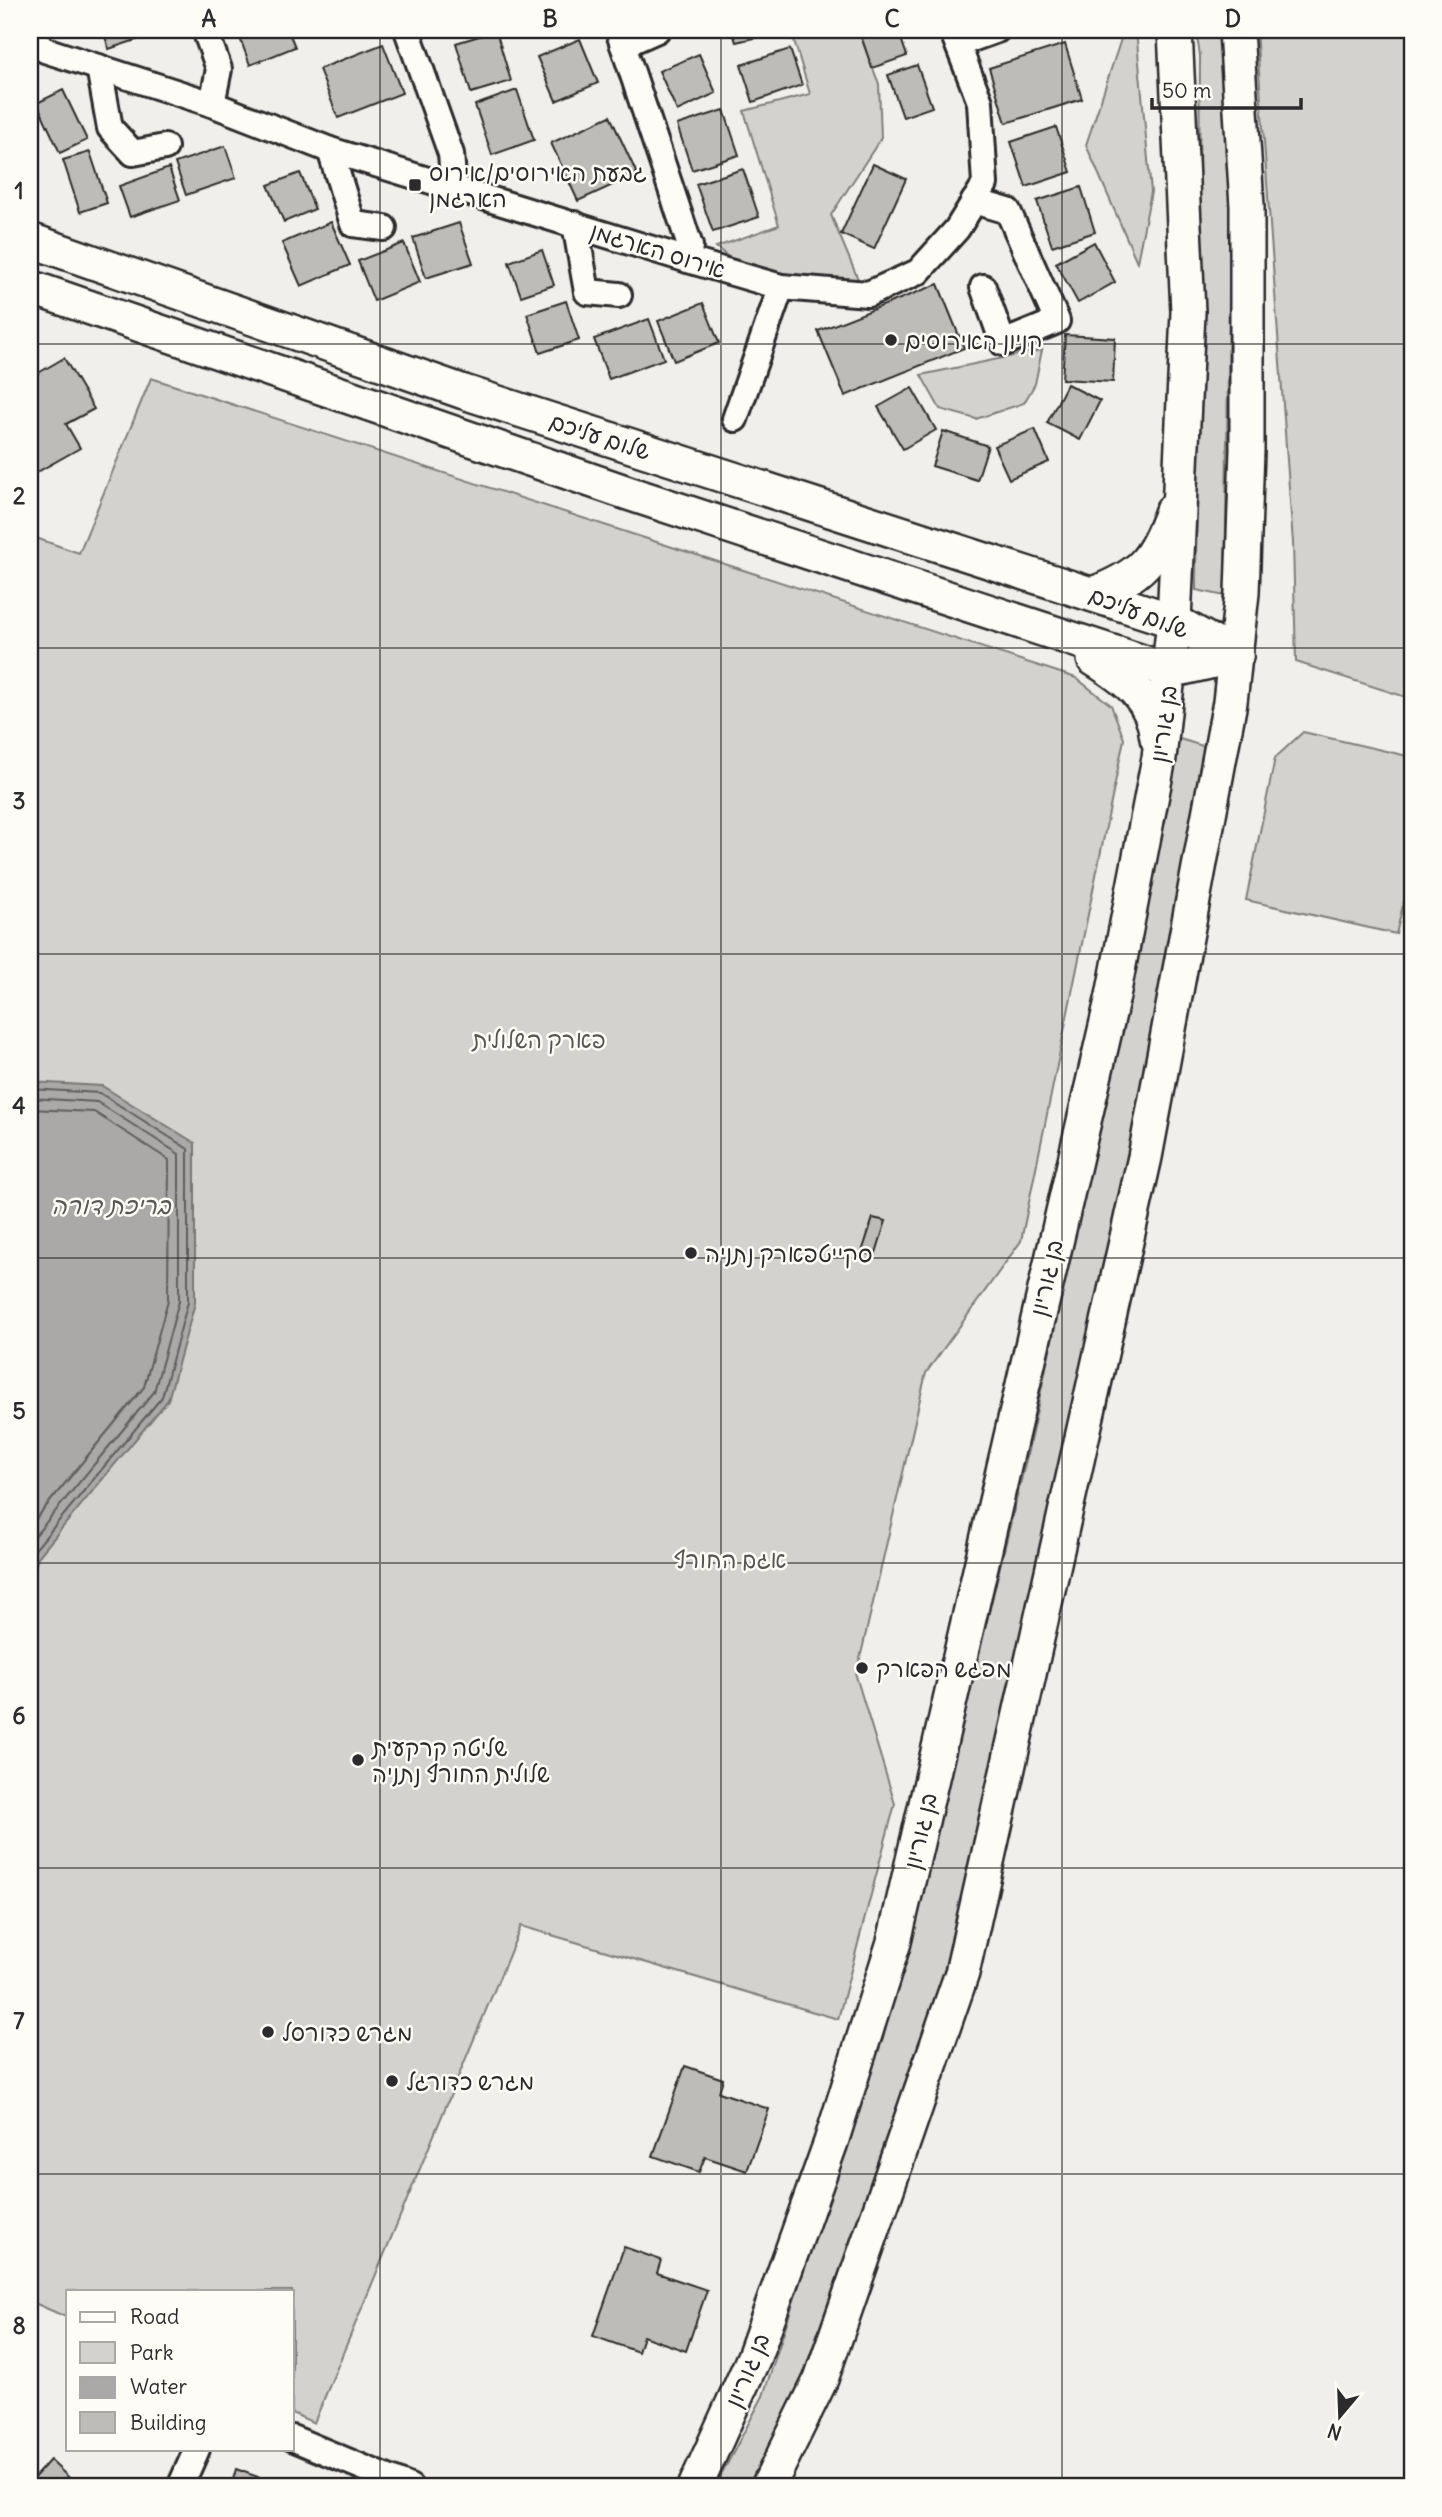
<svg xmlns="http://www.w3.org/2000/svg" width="1442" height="2517" font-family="Delius,'Playpen Sans Hebrew',sans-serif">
  <rect width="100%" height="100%" fill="#f0efeb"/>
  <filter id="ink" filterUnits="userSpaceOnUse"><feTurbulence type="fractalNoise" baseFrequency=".0143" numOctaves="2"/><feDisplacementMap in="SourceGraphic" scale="14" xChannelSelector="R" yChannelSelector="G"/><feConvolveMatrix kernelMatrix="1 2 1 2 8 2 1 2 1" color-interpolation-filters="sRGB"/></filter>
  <g filter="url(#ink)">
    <g fill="#d3d2cf" stroke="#7f7e7d" stroke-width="2">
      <path d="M791,30H858L879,84L881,138L831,215L858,279L809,280L736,263L716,247L779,225L744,111L810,94Z"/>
      <path d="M1124,30H1136L1151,192L1137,262L1086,145Z"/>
      <path d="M1196,30H1220L1230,214L1225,596L1196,590L1200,56Z"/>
      <path d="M1256,30H1412V699L1296,662L1293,543Z"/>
      <path d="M1042,350L1035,384L1024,403L976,419L940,409L921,375Z"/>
      <path d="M151,378L1076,678L1111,705L1124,739L1021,1241L926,1373L856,1676L895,1804L838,2019L521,1926L314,2423L292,2413V2291H68V2318L30,2301V536L79,553Z"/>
      <path d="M1303,732L1412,757V868L1396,934L1246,900L1275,758Z"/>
      <path d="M1173,737L1206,747L1111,1254L949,1958L796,2395L747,2487H715L763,2396L903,1965L1026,1460L1129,987Z"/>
    </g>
    <path fill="#aaa9a7" stroke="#777775" stroke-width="2" d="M30,1082L102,1086L195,1143V1303L168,1400L38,1557L30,1585Z"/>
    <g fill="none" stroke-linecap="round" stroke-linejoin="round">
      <g stroke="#5e5d5d" stroke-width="2">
        <path d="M30,1089L100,1093L188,1149V1302L162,1397L33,1552L30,1560"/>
        <path d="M30,1098L97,1102L179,1154V1301L154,1392L30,1542"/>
        <path d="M30,1109L94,1112L169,1160L168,1300L144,1387L30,1526"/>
      </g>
    </g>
    <g fill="#bdbcb8" stroke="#2b2b2b" stroke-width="2">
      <path d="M103,30H166L109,49Z"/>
      <path d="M237,30H288L295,47L250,65Z"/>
      <path d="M732,30H775V33L736,42Z"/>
      <path d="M859,30H898L907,56L872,68Z"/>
      <path d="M496,31L511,81L471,93L456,43Z"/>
      <path d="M580,39L598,83L556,101L537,57Z"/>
      <path d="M383,44L402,93L338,118L319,69Z"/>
      <path d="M1065,44L1082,99L1006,123L989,68Z"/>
      <path d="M790,49L802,85L753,102L741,65Z"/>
      <path d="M699,54L716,93L677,111L659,71Z"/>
      <path d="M917,65L932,107L903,117L888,75Z"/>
      <path d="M63,90L87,140L60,153L37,103Z"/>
      <path d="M517,90L534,140L492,155L475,105Z"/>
      <path d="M724,110L739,155L692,170L677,125Z"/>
      <path d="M610,116L637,174L578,201L551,143Z"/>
      <path d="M1056,127L1071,172L1026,187L1011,142Z"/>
      <path d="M225,146L236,178L186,195L175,163Z"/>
      <path d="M90,152L107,203L80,212L63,160Z"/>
      <path d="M873,164L906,179L874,249L841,234Z"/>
      <path d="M169,168L180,200L130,217L119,186Z"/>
      <path d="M743,169L759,217L713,232L696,184Z"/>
      <path d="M300,173L315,209L284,222L268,185Z"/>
      <path d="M1081,187L1095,232L1052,246L1037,201Z"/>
      <path d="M331,222L350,265L301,286L282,243Z"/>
      <path d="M459,223L473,263L426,278L413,238Z"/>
      <path d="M1094,242L1115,282L1078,303L1056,263Z"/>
      <path d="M404,243L420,282L374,301L358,261Z"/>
      <path d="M542,250L554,285L521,296L509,262Z"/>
      <path d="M938,284L964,348L845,396L818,331Z"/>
      <path d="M566,301L579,340L540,353L527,314Z"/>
      <path d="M703,303L719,343L674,361L658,321Z"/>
      <path d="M649,319L664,359L609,379L594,339Z"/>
      <path d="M1065,335L1115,338L1113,382L1062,379Z"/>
      <path d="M64,358L94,409L66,424L80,448L32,475L30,367L35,375Z"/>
      <path d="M1067,384L1100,401L1080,440L1047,423Z"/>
      <path d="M912,388L936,430L903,449L878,407Z"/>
      <path d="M1035,429L1049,462L1009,479L994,446Z"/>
      <path d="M943,431L988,446L977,480L932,466Z"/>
      <path d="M873,1218L886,1221L875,1256L862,1252Z"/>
      <path d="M685,2066L723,2079L719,2092L769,2109L747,2171L705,2157L699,2172L653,2156Z"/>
      <path d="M624,2247L661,2260L657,2273L707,2290L686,2351L643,2336L638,2352L593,2336Z"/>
      <path d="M50,2460L79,2487H30V2482Z"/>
      <path d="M236,2469L285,2487H231Z"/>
    </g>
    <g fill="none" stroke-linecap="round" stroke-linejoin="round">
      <g stroke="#2b2b2b" stroke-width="30">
        <g id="street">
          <path d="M205,30L219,69L212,104"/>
          <path d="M407,30L451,154L454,188"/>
          <path d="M618,30L690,246L688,260"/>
          <path d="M30,36L45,50L212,104L330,150L688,260L781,287L868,294L918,272L957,229L985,184L980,102L952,30"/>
          <path d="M958,44L997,30"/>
          <path d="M623,45L657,30"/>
          <path d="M99,67L110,128L133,153L165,147"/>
          <path d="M330,150L353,224L384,228"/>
          <path d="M974,201L1008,211L1057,321L1003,343L983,287"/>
          <path d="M575,224L587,292L619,295"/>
          <path d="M735,419L781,287"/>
          <path d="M292,2438L410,2487"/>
          <path d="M180,2487L197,2449"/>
        </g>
      </g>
      <g stroke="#2b2b2b" stroke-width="38">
        <g id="secondary">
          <path d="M30,240L464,392L1174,621L1236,656"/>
          <path d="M30,287L628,493L1170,671L1236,656"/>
          <path d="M1093,594C1142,575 1154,561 1172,511"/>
          <path d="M1094,659C1126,679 1153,698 1157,738"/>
          <path d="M695,2487L754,2357L831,2142L894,1942L1113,996L1159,758L1174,621L1188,312L1175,30"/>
          <path d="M768,2487L821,2379L962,1973L1145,1157L1230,702L1242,593L1247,450V206L1236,30"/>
        </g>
      </g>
      <use href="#street" stroke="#fdfcf7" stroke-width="24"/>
      <use href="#secondary" stroke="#fdfcf7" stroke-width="33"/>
    </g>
  </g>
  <path fill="none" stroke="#2b2b2b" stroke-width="2" stroke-opacity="0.55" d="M380,30V2487M721,30V2487M1062,30V2487M30,344H1412M30,648H1412M30,954H1412M30,1258H1412M30,1563H1412M30,1868H1412M30,2174H1412"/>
  <g fill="#2b2b2b" stroke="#fdfcf7" stroke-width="2.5">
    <rect x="408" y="178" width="14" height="14" rx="3.5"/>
    <circle cx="891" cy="340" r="7"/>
    <circle cx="691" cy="1253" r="7"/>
    <circle cx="862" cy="1668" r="7"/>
    <circle cx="358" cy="1760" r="7"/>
    <circle cx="268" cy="2032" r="7"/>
    <circle cx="392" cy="2081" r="7"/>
  </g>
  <g text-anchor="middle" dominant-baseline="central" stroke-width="5" stroke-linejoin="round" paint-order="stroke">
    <g font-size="23" fill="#2b2b2b" stroke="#fdfcf7" text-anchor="start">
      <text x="429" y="172">גבעת האירוסים/אירוס<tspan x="429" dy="26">הארגמן</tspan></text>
      <text x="905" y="340">קניון האירוסים</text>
      <text x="705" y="1253">סקייטפארק נתניה</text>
      <text x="876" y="1668">מפגש הפארק</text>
      <text x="372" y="1747">שליטה קרקעית<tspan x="372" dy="26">שלולית החורף נתניה</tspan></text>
      <text x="282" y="2032">מגרש כדורסל</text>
      <text x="406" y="2081">מגרש כדורגל</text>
    </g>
    <g font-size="23" fill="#2b2b2b" stroke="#fdfcf7">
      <text transform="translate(658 250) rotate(17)">אירוס הארגמן</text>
      <text transform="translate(600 436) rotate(18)">שלום עליכם</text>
      <text transform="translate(1139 612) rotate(21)">שלום עליכם</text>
      <text transform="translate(1163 724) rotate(-82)">בן גוריון</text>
      <text transform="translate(1046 1278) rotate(-77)">בן גוריון</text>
      <text transform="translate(920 1831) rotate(-77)">בן גוריון</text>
      <text transform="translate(747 2370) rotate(-67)">בן גוריון</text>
    </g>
    <g font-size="23" fill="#555554" stroke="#fdfcf7">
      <text x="539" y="1039">פארק השלולית</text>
      <text x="730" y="1559">אגם החורף</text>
    </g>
    <g font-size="24" font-style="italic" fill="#575756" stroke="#fdfcf7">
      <text x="111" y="1205">בריכת דורה</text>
    </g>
  </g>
  <rect width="1442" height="2517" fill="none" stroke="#fdfcf7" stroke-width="77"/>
  <rect x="66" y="2290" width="228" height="161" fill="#fdfcf7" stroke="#a9a8a5" stroke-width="2"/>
  <rect x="80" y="2312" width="35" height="10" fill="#fdfcf7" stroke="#a9a8a5" stroke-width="2"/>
  <text x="130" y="2324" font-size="21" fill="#2b2b2b">Road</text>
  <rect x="80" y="2342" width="35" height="21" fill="#d3d2cf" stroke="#a9a8a5" stroke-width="2"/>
  <text x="130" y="2360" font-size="21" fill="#2b2b2b">Park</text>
  <rect x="80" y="2377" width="35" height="21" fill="#aaa9a7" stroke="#a9a8a5" stroke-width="2"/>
  <text x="130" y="2394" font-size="21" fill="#2b2b2b">Water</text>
  <rect x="80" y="2412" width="35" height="21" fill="#bdbcb8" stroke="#a9a8a5" stroke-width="2"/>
  <text x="130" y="2430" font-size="21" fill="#2b2b2b">Building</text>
  <g transform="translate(1340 2416) rotate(199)" stroke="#fdfcf7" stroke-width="5" paint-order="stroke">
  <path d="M0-5L12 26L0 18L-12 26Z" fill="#2b2b2b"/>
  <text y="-10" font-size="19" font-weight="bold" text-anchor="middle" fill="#2b2b2b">N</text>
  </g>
  <path d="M1152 98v10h149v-10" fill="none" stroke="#2b2b2b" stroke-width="3.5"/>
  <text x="1162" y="98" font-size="21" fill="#2b2b2b" stroke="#fdfcf7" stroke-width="5" paint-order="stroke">50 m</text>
  <rect x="38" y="38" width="1366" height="2440" fill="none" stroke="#2b2b2b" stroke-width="2.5"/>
  <g font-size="23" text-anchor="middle" font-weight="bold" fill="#2b2b2b">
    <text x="209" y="27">A</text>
    <text x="550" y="27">B</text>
    <text x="892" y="27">C</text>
    <text x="1233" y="27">D</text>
    <text x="19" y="199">1</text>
    <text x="19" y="504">2</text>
    <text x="19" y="809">3</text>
    <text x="19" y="1114">4</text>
    <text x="19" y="1419">5</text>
    <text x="19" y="1724">6</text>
    <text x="19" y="2029">7</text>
    <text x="19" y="2334">8</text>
  </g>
</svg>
